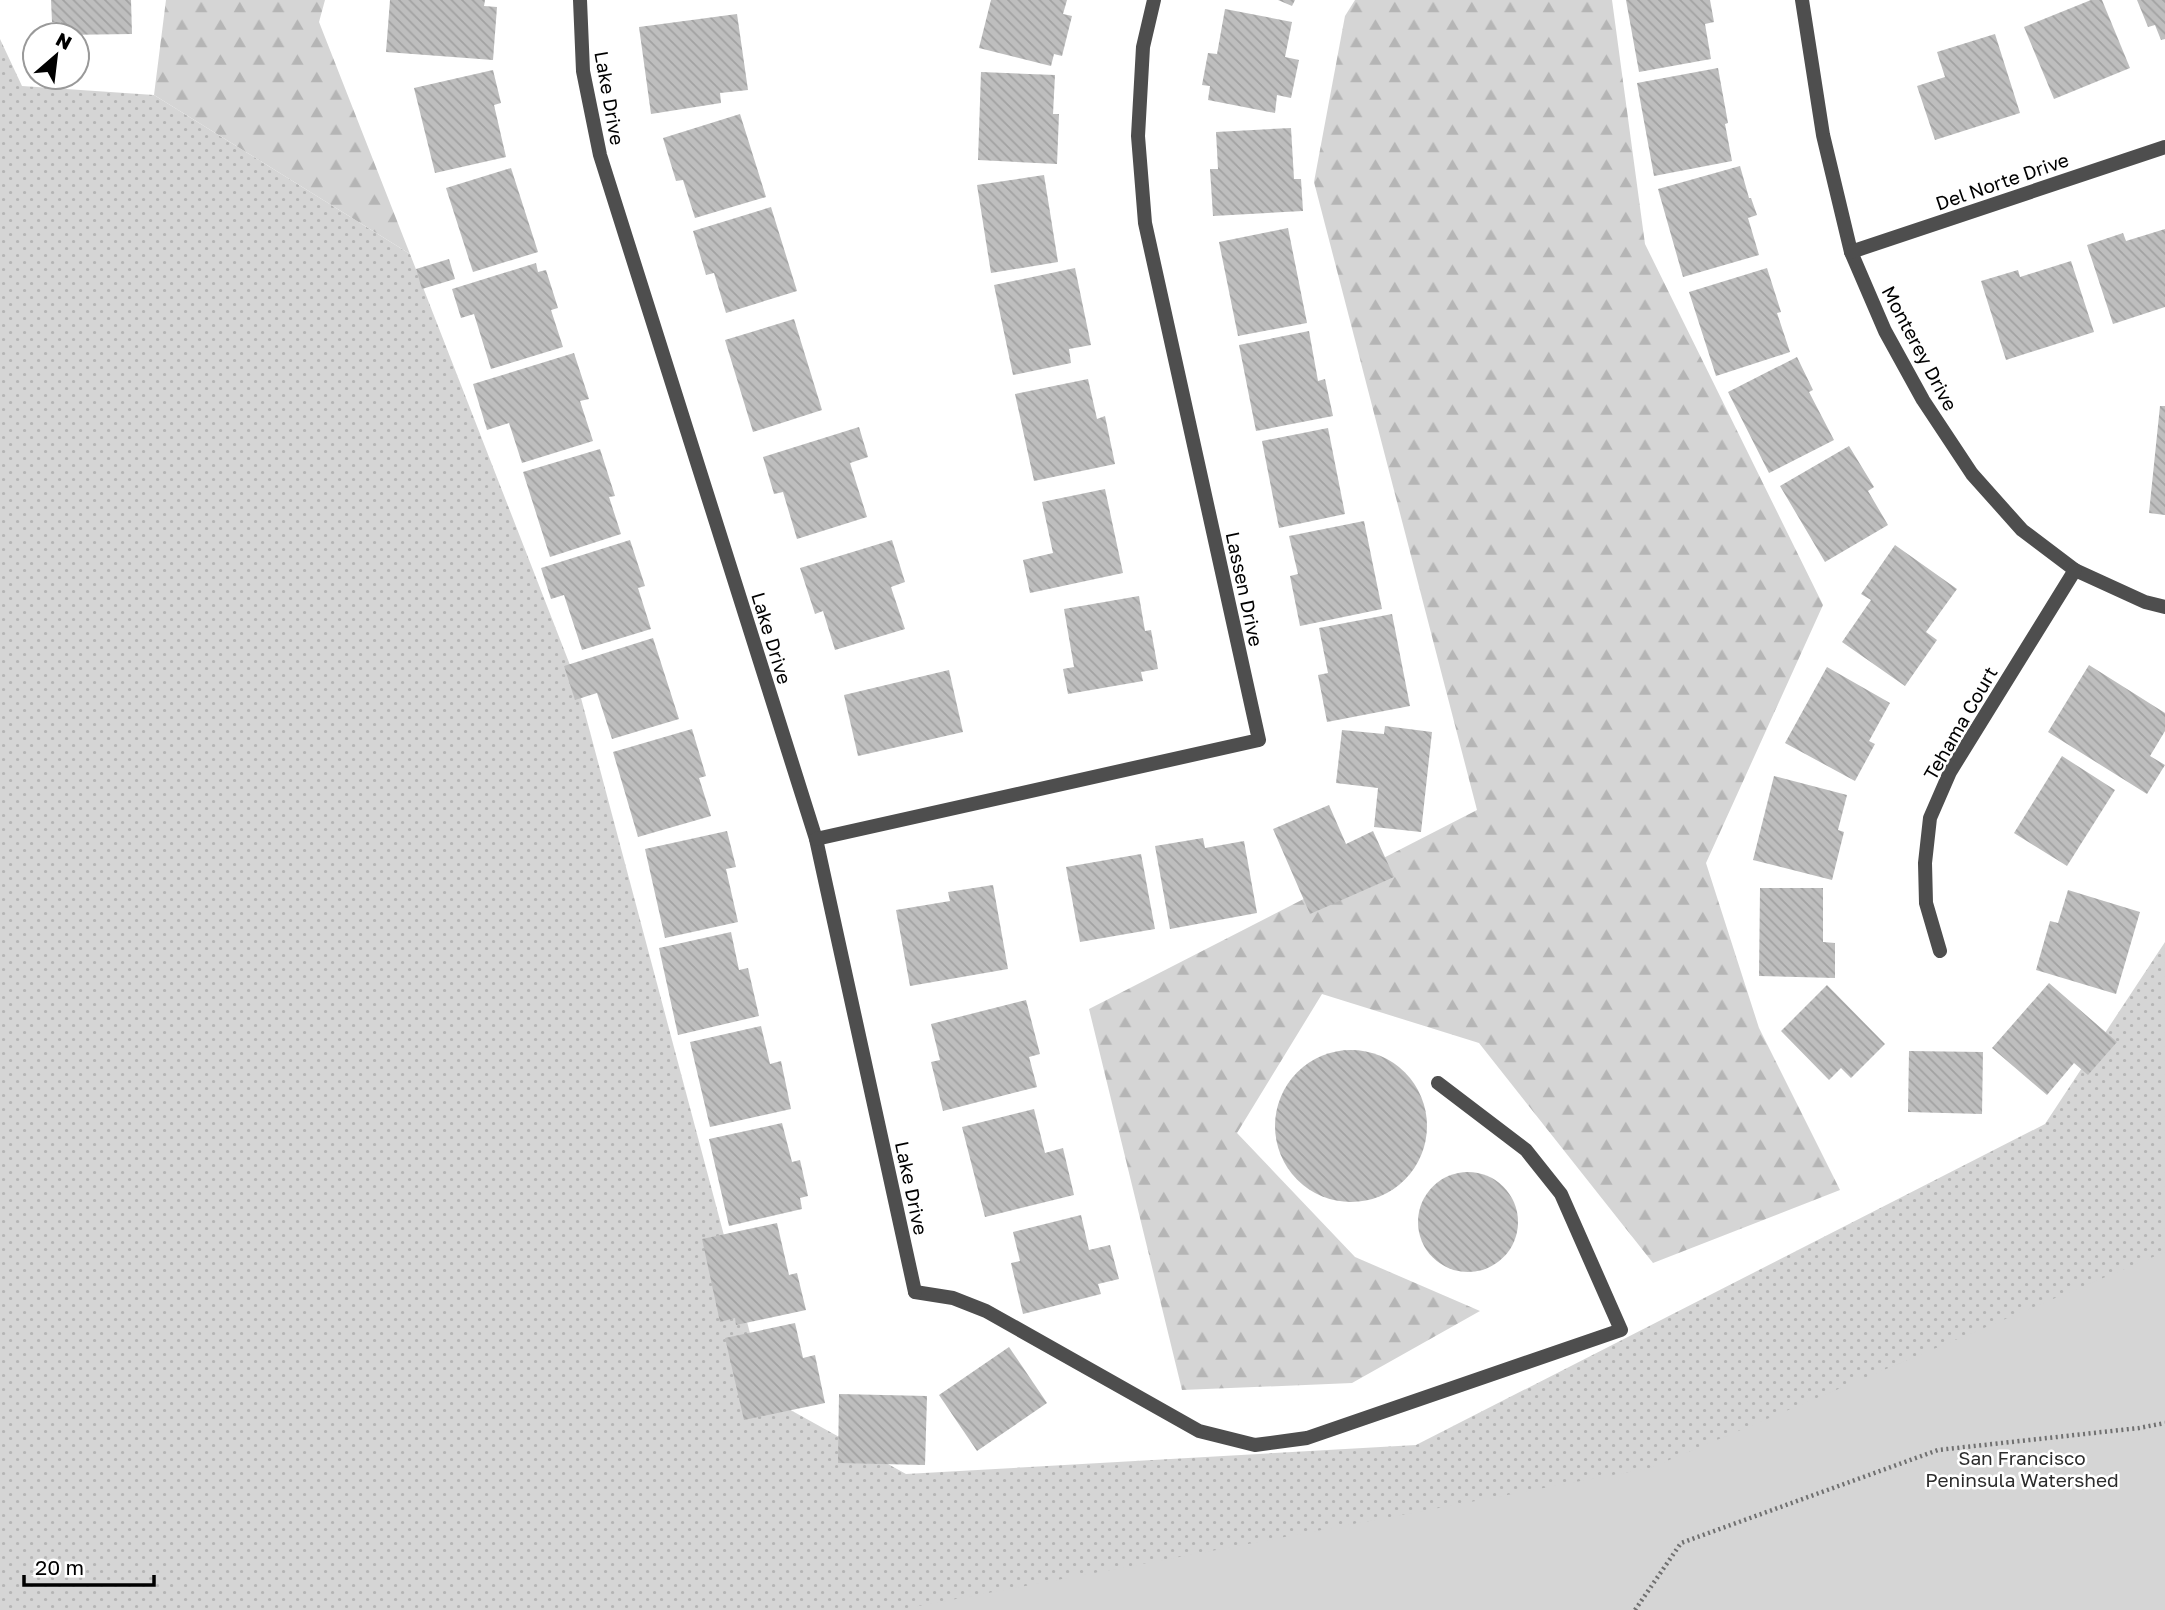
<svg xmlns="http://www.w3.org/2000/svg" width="2165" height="1610" font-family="'Golos Text',sans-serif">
  <defs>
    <pattern id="grass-dots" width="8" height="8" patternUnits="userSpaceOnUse" patternTransform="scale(1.75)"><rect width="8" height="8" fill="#d5d5d5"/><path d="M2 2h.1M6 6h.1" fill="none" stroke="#b5b5b5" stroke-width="1.8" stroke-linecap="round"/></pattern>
    <pattern id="forest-firs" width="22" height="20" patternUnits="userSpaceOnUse" patternTransform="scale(1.75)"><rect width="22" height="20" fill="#d5d5d5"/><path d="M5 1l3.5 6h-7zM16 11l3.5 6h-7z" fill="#b5b5b5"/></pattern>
    <pattern id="building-back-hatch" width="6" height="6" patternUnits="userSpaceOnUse" patternTransform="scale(1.75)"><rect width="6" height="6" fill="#bebebe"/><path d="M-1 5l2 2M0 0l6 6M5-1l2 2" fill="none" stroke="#a2a2a2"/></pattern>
  </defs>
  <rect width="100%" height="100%" fill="#fff"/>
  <path fill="url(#grass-dots)" d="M0,39L22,86L154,95L410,254L577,683L767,1397L906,1474L1416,1445L2045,1124L2165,942V1610H0Z"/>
  <g fill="url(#forest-firs)">
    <path d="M166,0H325L319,22L410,254L154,95Z"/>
    <path d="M1355,0H1612L1645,244L1823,605L1706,863L1759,1028L1840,1190L1653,1263L1479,1043L1322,994L1237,1133L1355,1257L1480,1311L1352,1383L1182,1390L1089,1009L1477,810L1314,182L1345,16Z"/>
  </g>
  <path fill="#d5d5d5" d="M2165,1252V1610H898L1650,1468Z"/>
  <g fill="url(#building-back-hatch)">
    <path d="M51,0H131L132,34L62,35L61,22H52Z"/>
    <path d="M390,0H485L484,6L497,7L493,60L386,52Z"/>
    <path d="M991,0H1067L1063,14L1072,16L1062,56L1054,54L1051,66L979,48Z"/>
    <path d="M1278,0H1295L1292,6Z"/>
    <path d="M1626,0H1710L1714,22L1705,24L1711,59L1639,72Z"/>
    <path d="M2091,0H2102L2130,68L2054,99L2024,27Z"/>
    <path d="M2137,0H2165V39L2161,40L2155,25L2148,27Z"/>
    <path d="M1225,9L1292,22L1285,57L1299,60L1291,98L1277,95L1275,113L1208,100L1210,86L1202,85L1208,53L1217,54Z"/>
    <path d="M737,14L748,90L720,93L721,103L651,114L639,27Z"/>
    <path d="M1995,34L2020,113L1935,140L1917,86L1945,77L1937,52Z"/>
    <path d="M1718,68L1728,123L1725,124L1732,161L1654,176L1637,83Z"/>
    <path d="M493,70L501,103L494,105L506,157L435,173L414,88Z"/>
    <path d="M981,72L1055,75L1053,114H1059L1057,164L978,160Z"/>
    <path d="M740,114L766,197L695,218L683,180L676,181L663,138Z"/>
    <path d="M1291,128L1294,179H1301L1303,211L1213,216L1210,169H1218L1216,132Z"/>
    <path d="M1740,166L1749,198H1751L1757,215L1748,218L1759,255L1683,277L1658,189Z"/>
    <path d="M511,168L538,252L473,272L446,188Z"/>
    <path d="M1044,175L1058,262L991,273L977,185Z"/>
    <path d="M771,207L797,291L726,313L714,273L706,275L693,231Z"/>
    <path d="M1288,228L1307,323L1238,336L1219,242Z"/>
    <path d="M2165,229V307L2113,324L2087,245L2123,233L2126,241Z"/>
    <path d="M449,259L455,279L422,289L416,269Z"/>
    <path d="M2071,261L2094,332L2006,360L1981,281L2018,270L2020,277Z"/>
    <path d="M536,263L538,272L546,270L558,308L551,310L563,347L491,369L474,314L461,318L452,289Z"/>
    <path d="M1075,268L1091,345L1069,349L1071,363L1013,375L994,285Z"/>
    <path d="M1767,268L1781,312L1777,313L1790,352L1716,376L1689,292Z"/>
    <path d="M794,319L822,410L753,432L725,340Z"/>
    <path d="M1309,331L1318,381L1325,379L1333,416L1256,431L1239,345Z"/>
    <path d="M574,353L589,399L580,401L593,441L522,463L509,423L487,430L473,384Z"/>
    <path d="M1797,357L1813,390L1809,392L1834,440L1769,473L1728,392Z"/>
    <path d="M1088,379L1097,419L1105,416L1115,464L1034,481L1015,394Z"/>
    <path d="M2160,406H2165V515L2149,513Z"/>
    <path d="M859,427L868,457L850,463L867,517L797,539L783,492L774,494L763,457Z"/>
    <path d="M1328,428L1345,514L1279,528L1262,441Z"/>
    <path d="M1849,446L1874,487L1868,491L1888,525L1825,562L1780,486Z"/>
    <path d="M600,449L615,496L609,497L621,534L550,557L523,472Z"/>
    <path d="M1105,489L1123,573L1030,593L1023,560L1053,553L1042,502Z"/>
    <path d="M1364,521L1382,609L1300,626L1290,576L1298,574L1289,536Z"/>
    <path d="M630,540L645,586L638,588L651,629L582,650L564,595L551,599L541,568Z"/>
    <path d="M892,540L905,582L891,587L905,629L835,650L823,611L815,614L800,568Z"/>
    <path d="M1895,545L1957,589L1926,632L1937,640L1905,686L1842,642L1871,600L1861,594Z"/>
    <path d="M1139,596L1145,631L1151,630L1158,669L1141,672L1143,681L1068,694L1063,669L1074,667L1064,609Z"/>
    <path d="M1392,614L1410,706L1327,722L1318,675L1328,673L1319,628Z"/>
    <path d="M653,638L679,719L612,739L597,693L575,700L564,666Z"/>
    <path d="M2089,665L2165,713V731L2150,756L2165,765L2147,794L2048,732Z"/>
    <path d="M1827,667L1890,703L1869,741L1875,744L1855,781L1785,743Z"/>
    <path d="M949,670L963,732L858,756L844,695Z"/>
    <path d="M1385,726L1432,732L1421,832L1374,827L1378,788L1336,783L1342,730L1384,734Z"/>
    <path d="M692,729L706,776L699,778L711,816L638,837L613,752Z"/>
    <path d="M2062,756L2115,790L2067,866L2014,833Z"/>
    <path d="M1774,776L1847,795L1838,830L1844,832L1832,880L1753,860Z"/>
    <path d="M1329,805L1346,844L1373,831L1394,877L1310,914L1273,829Z"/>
    <path d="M727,831L736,867L726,869L738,922L665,938L645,849Z"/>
    <path d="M1203,838L1205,848L1244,841L1257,913L1170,929L1155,846Z"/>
    <path d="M1141,854L1155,929L1080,942L1066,867Z"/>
    <path d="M993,885L1008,969L910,986L896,910L950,901L948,892Z"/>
    <path d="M1760,888H1823V942L1835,943V978L1759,976Z"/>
    <path d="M2068,890L2140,912L2116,994L2036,970L2050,921L2058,923Z"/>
    <path d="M731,932L739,970L748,968L759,1016L678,1035L659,948Z"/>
    <path d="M2049,983L2117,1042L2088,1075L2074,1063L2047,1095L1992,1048Z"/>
    <path d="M1827,985L1885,1044L1851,1078L1841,1068L1829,1080L1781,1031Z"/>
    <path d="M1026,1000L1040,1054L1029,1057L1037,1087L943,1111L931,1062L940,1060L931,1024Z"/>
    <path d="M761,1026L770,1064L781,1061L791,1109L710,1127L690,1042Z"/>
    <circle cx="1351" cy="1126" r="76"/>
    <path d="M1909,1051L1983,1052L1982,1114L1908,1112Z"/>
    <path d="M1034,1109L1045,1153L1063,1148L1074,1195L985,1217L962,1127Z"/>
    <path d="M782,1123L792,1162L800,1160L808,1196L800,1198L802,1209L729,1226L709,1139Z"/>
    <circle cx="1468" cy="1222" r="50"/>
    <path d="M1081,1215L1089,1250L1110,1245L1119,1279L1098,1284L1101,1294L1023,1314L1011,1263L1020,1261L1013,1232Z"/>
    <path d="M777,1223L789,1275L797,1273L806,1310L736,1325L735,1318L720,1322L702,1239Z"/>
    <path d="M795,1323L803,1358L815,1355L825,1403L744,1420L725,1338Z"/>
    <path d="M1009,1347L1047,1403L977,1451L939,1395Z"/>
    <path d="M839,1394L927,1396L925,1465L838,1463Z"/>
  </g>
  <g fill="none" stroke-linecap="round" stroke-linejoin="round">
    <path stroke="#707070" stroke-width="4.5" stroke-dasharray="2 3.5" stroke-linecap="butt" d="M1635,1610L1681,1543L1938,1450L2139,1428L2165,1423"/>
    <path stroke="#4e4e4e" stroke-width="14" d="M915,1292L953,1298L986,1311L1199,1431L1255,1445L1307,1438L1621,1330L1561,1194L1526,1150L1438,1083"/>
    <g stroke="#4e4e4e" stroke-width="14">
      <path d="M580,0L583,71L600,155L816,839L915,1292"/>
      <path d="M1802,0L1823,135L1851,252L1885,331L1923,400L1972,474L2022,530L2075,570L2145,602L2165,607"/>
      <path d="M1851,252L2165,147"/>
      <path d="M816,839L1259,740L1145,223L1138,136L1143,47L1154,0"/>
      <path d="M1940,951L1926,903L1925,863L1930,818L1950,772L2075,570"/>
    </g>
  </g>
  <g text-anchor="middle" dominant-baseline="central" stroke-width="5" stroke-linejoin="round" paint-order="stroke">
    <g font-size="19" fill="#000" stroke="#fff">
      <text transform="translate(610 98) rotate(80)">Lake Drive</text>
      <text transform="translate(2002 181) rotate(-19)">Del Norte Drive</text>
      <text transform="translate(1920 348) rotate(62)">Monterey Drive</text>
      <text transform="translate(1245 589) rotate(78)">Lassen Drive</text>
      <text transform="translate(772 638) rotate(73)">Lake Drive</text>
      <text transform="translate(1960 723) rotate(-60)">Tehama Court</text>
      <text transform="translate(912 1188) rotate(78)">Lake Drive</text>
    </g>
    <g font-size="19" fill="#2c2c2c" stroke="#fff">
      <text x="2022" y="1457">San Francisco<tspan x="2022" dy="22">Peninsula Watershed</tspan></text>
    </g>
  </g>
  <g transform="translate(56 56) rotate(28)"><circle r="33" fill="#ffffff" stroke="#999999" stroke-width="2"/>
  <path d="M0-5L12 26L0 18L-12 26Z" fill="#000000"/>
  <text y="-10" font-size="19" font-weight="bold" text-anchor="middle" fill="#000000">N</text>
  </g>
  <path d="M24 1575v10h130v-10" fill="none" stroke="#000000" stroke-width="3.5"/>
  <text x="35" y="1575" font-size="21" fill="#000000" stroke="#ffffff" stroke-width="5" paint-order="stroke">20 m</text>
</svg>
